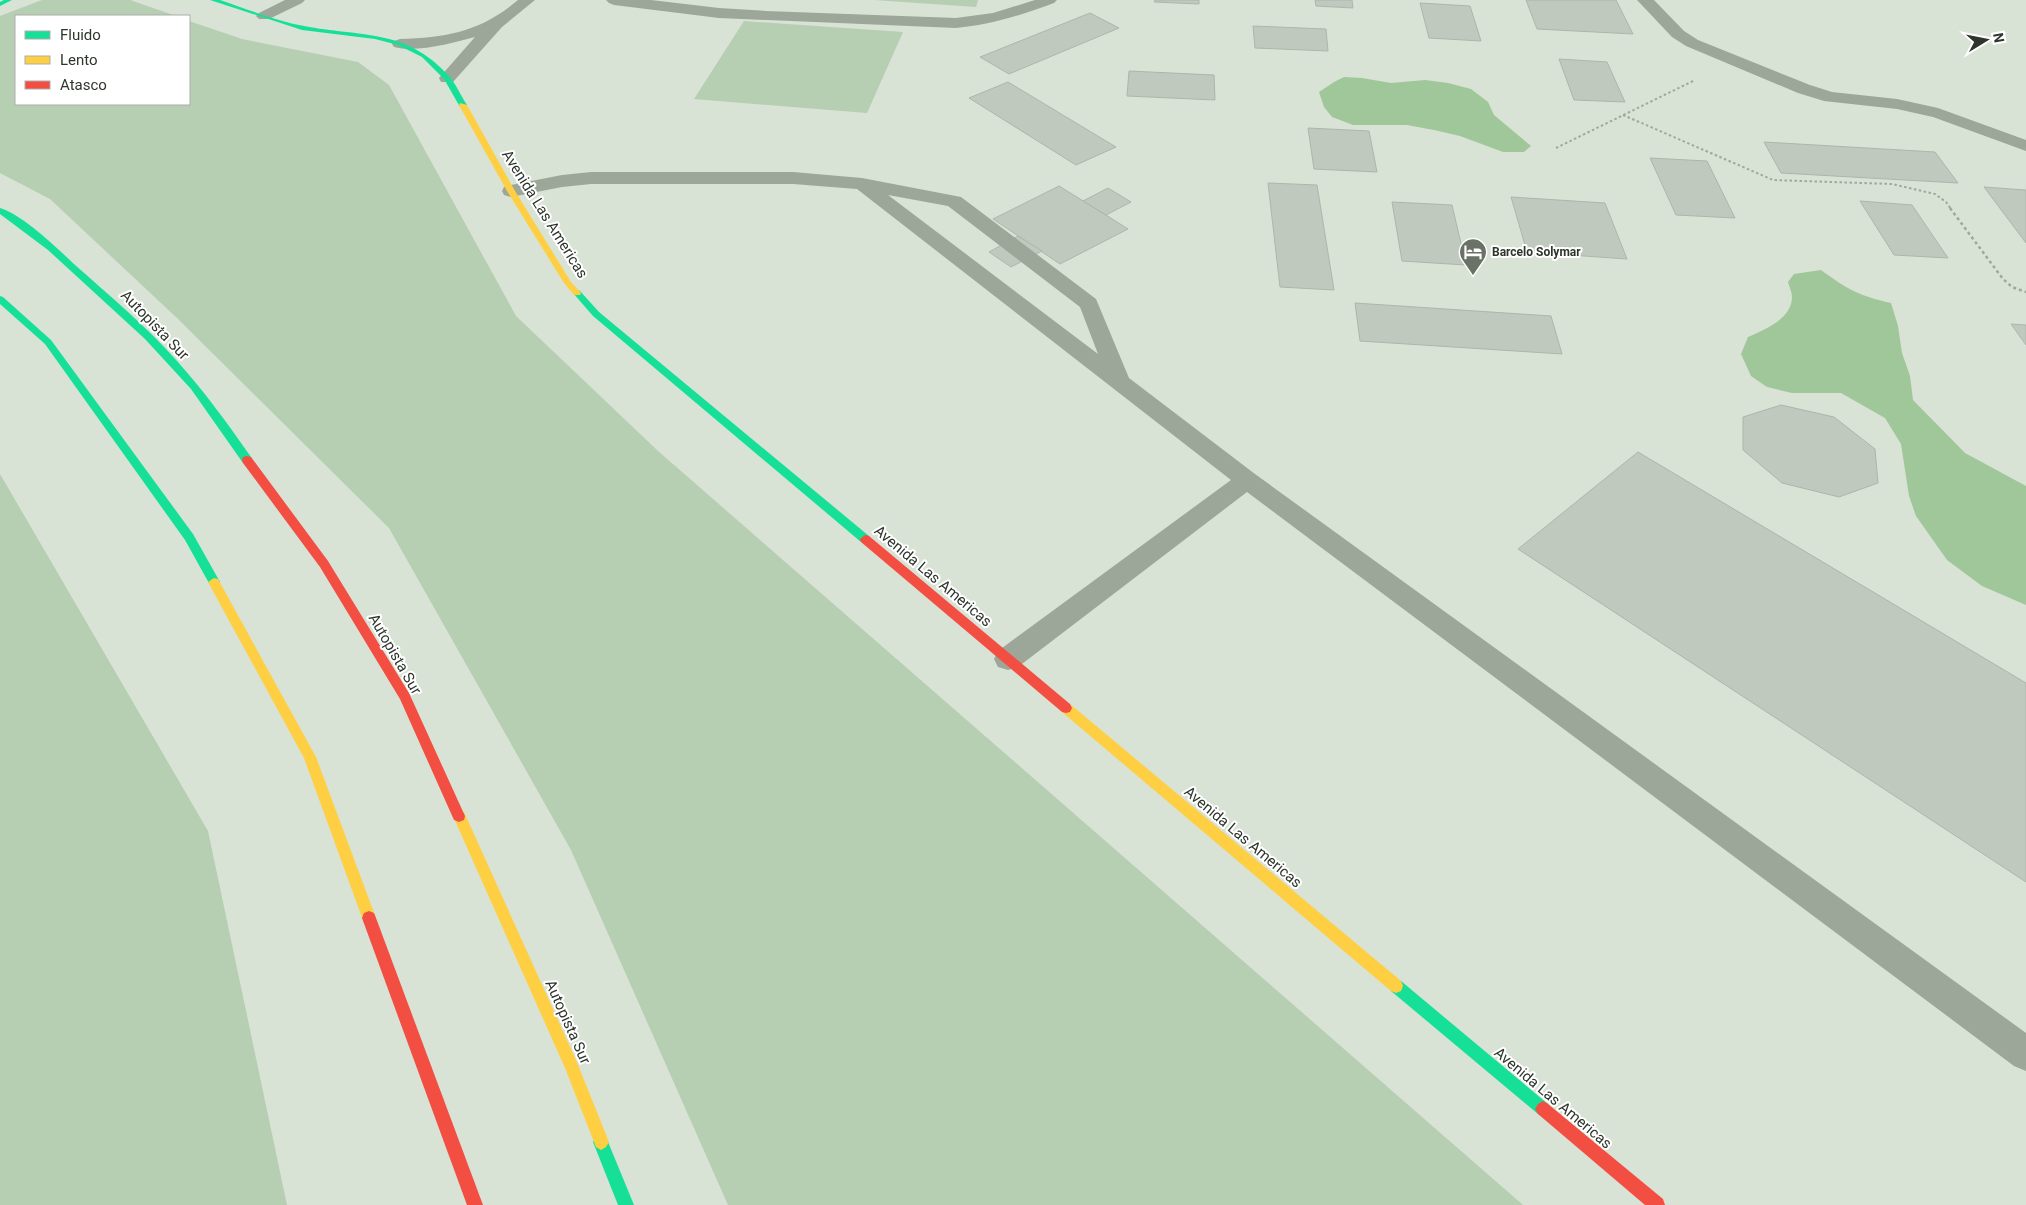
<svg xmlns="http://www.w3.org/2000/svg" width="2026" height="1205" font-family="Roboto,sans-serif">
  <rect width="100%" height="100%" fill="#d8e2d5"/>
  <g fill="#b6ceb2">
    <path d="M42,0H130L176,16H16V104H189V21L242,39L358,62L389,85L516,316L658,451L1523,1205H728L571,850L389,528L177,318L50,199L0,173V16Z"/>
    <path d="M874,0H978L976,7Z"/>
    <path d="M744,21L903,32L867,113L694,99Z"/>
    <path d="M0,474L208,831L287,1205H0Z"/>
  </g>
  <g fill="#a0c799">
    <path d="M1344,77L1362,78L1391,83L1425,80L1448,83L1471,89L1488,102L1494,115L1531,146L1524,152H1503L1460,136L1434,130L1407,125H1353L1332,117L1324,107L1319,92L1334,82Z"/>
    <path d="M1821,270C1847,289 1859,296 1891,303L1898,326L1902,353L1910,376L1913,400L1965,453L2026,486V605L1982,586L1947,560L1916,516L1909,496L1901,444L1885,418L1841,393H1792L1767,387L1751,376L1741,354L1748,337C1764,330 1792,319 1792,297C1792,292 1789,286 1788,282L1794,274Z"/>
  </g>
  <g fill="#c0c9be" stroke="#aeb6ac">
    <path d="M1155,0H1199V4L1154,2Z"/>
    <path d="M1315,0H1352L1353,8L1316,6Z"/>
    <path d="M1526,0H1616L1633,34L1537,29Z"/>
    <path d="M1420,3L1470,6L1481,41L1429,38Z"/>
    <path d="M1090,13L1119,28L1009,74L980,57Z"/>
    <path d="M1253,26L1326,29L1328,51L1255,48Z"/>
    <path d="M1559,59L1607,62L1625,102L1574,100Z"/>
    <path d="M1129,71L1214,75L1215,100L1127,96Z"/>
    <path d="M1008,82L1116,147L1076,165L969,98Z"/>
    <path d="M1308,128L1369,131L1377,172L1314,169Z"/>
    <path d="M1764,142L1935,152L1958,183L1781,173Z"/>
    <path d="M1650,158L1707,161L1735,218L1676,215Z"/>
    <path d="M1268,183L1317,185L1334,290L1280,287Z"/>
    <path d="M1059,186L1106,215L1128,229L1060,264L993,219Z"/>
    <path d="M1984,187L2026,190V243Z"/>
    <path d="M1108,188L1131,202L1106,215L1083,201Z"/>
    <path d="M1511,197L1605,203L1627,259L1527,252Z"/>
    <path d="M1860,201L1912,205L1948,258L1894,255Z"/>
    <path d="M1392,202L1452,205L1466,265L1402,261Z"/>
    <path d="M1018,236L1042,251L1011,267L989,252Z"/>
    <path d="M1355,303L1551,316L1562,354L1360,341Z"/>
    <path d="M2011,324L2026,325V345Z"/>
    <path d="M1781,405L1834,417L1875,449L1878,483L1839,497L1782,483L1743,450V417Z"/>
    <path d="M1638,452L2026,683V882L1518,549Z"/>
  </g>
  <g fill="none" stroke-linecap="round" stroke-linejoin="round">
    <g stroke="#9fa89d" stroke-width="2" stroke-dasharray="2.5 2.5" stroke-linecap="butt">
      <path d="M1623,115L1773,180L1892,184L1935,194L1946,202L1951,209"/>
      <path d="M1556,148L1695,80"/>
    </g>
    <path stroke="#9fa89d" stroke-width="2.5" stroke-dasharray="3 3" stroke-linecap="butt" d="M1950,208L2003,279L2012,287L2026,292"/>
    <g fill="#9ca79a" fill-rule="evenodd">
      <path d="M285,0H305L302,3L269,19H259L256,16L259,13Z"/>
      <path d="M518,0H535L502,27L453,82H441L439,78L475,37C453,43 416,53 394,47L392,44L394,41L400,39C448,37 480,32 518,0Z"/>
      <path d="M606,0H651L719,8L766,11L956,18L993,13L1035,0H1057L1054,3C1022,15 990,25 956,28L719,18L614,5L609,3Z"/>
      <path d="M1637,0H1654L1684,31L1698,40L1810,85L1832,92L1897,99L1938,108L2026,140V151L1933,117L1897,109L1824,101L1798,93L1686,46L1672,37Z"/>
      <path d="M591,172H793L862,178L961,197L1096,299L1129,378L1255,474L2026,1033V1071L2014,1066L1247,492L1018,667L1008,670L998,667L994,659L998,651L1231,480L857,189L793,184H591L562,187L511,197L504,195L502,191L504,187L511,185L562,175ZM888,195L948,206L1080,307L1098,354Z"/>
    </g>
    <g fill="#16e098" fill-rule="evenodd">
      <path d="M4,0H12L0,6V2Z"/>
      <path d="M210,0H220C247,9 276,21 304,26C360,37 406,28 449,76C456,84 461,96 467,105L460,107L444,79L422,57L398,45L375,39L302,30Z"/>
      <path d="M0,208C23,215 57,248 75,265C110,296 146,326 177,361C204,391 228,424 251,457L252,460L251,463H243L191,389L145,339L48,250L0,214Z"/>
      <path d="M577,290L580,291L599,312L869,536L870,539L869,542H861L593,316L573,293Z"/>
      <path d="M0,296L3,297L51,340L193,534L220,582L218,585H210L185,540L45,344L0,304Z"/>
      <path d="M1396,979L1401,981L1548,1104L1551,1109L1548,1114L1543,1117L1538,1114L1391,991L1389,986L1391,981Z"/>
      <path d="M601,1134L606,1137L634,1205H618L593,1142L596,1137Z"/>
    </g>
    <g fill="#ffcf43" fill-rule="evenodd">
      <path d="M460,103L467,105L515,191L571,282L581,293L580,295H574L564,283L507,191L459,105Z"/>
      <path d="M214,578L218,579L316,757L376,918L374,923L369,925L364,923L304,758L208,582Z"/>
      <path d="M1066,703L1070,704L1401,981L1403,986L1401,991L1396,993L1391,991L1062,712L1060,708L1062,704Z"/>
      <path d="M459,810L464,812L576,1060L609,1142L606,1147L601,1150L596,1147L565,1068L453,816L454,812Z"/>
    </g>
    <g fill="#f24e42" fill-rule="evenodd">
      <path d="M247,456L251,457L328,561L409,693L465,816L464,820L459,822L454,820L400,699L320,567L243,463L242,460L243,457Z"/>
      <path d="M865,535L869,536L1070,704L1072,708L1070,712L1066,713L1062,712L861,542L860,539Z"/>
      <path d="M369,911L374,913L376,918L483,1205H467L362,918L364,913Z"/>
      <path d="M1543,1101L1548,1104L1663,1199L1665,1205H1645L1538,1114L1535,1109L1538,1104Z"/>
    </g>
  </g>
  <defs>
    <g id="hotel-pin" transform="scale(1.4375)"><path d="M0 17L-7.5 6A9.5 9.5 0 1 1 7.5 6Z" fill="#6a7267" stroke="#fff"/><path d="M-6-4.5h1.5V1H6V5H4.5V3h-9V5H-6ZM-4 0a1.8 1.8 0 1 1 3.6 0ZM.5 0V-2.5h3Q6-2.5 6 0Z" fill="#fff"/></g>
  </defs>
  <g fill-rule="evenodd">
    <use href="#hotel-pin" x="1473" y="252"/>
  </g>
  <g text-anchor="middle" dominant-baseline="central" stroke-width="4" stroke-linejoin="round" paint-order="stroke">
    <g font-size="12" font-weight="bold" fill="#2e352c" stroke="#fff" text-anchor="start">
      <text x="1492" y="252">Barcelo Solymar</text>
    </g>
    <g font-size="15" fill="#2e352c" stroke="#fff">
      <text transform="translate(545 214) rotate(58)">Avenida Las Americas</text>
      <text transform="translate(155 325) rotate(46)">Autopista Sur</text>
      <text transform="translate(933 576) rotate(40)">Avenida Las Americas</text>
      <text transform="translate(395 654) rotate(60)">Autopista Sur</text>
      <text transform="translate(1243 837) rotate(40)">Avenida Las Americas</text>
      <text transform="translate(568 1022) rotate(66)">Autopista Sur</text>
      <text transform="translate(1553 1098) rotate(40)">Avenida Las Americas</text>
    </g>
  </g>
  <rect x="15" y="15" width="175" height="90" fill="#ffffff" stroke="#abaeab"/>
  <rect x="25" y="31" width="25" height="8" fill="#16e098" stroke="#abaeab"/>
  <text x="60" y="40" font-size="15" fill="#2e352c">Fluido</text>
  <rect x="25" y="56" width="25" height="8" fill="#ffcf43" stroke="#abaeab"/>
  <text x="60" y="65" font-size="15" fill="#2e352c">Lento</text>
  <rect x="25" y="81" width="25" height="8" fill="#f24e42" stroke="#abaeab"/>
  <text x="60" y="90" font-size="15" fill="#2e352c">Atasco</text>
  <g transform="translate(1986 40) rotate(80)" stroke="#ffffff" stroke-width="4" paint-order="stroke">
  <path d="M0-4L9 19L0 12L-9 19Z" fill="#2e352c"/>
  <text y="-8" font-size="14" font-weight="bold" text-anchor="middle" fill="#2e352c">N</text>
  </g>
</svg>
